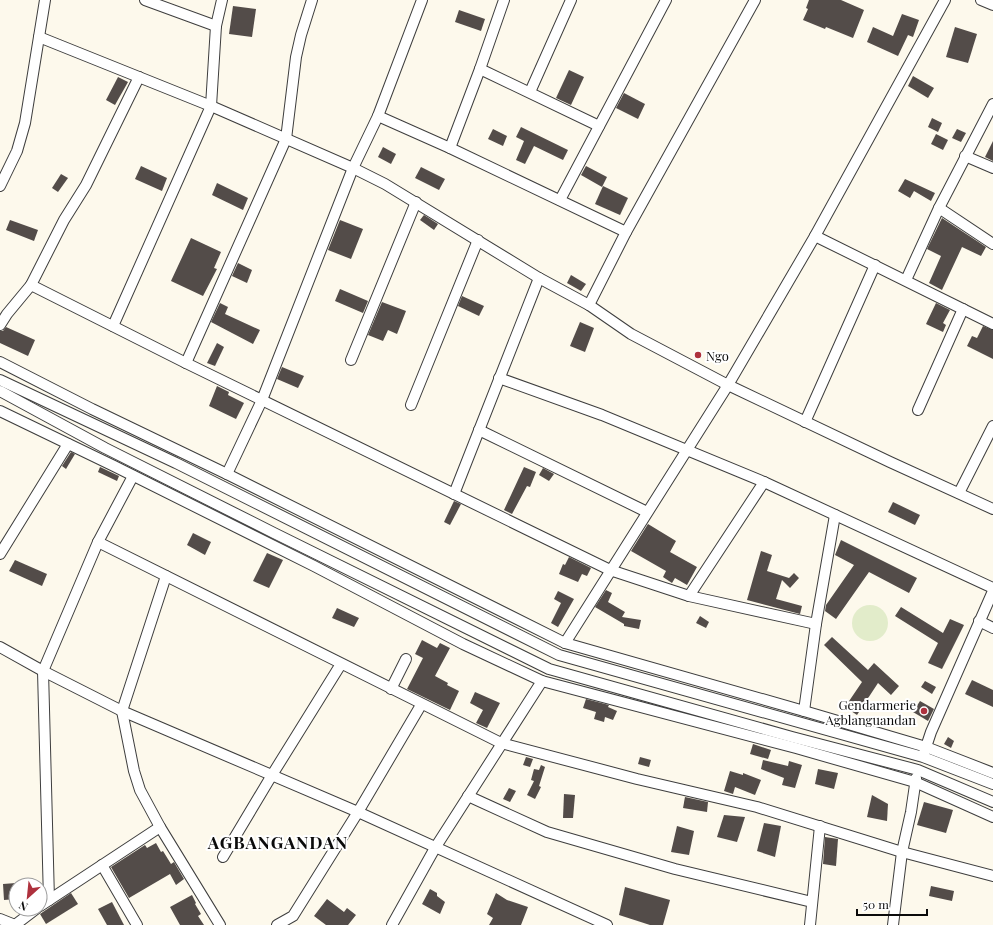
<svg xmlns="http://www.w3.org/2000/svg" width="993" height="925" font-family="'Playfair Display',serif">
  <rect width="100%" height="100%" fill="#fdf9ec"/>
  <circle fill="#e2ecca" cx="870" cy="623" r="18"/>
  <g fill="#534c49">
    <path d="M809,0H841L864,10L853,38L826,27L825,29L803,20L808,9L806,8Z"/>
    <path d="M233,6L256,9L252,37L229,34Z"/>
    <path d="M459,10L485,19L481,31L455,22Z"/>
    <path d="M902,14L919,20L913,37L908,35L898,56L867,42L873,27L893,36Z"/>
    <path d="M955,27L977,34L968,63L946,57Z"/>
    <path d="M569,70L584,77L571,105L556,98Z"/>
    <path d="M913,76L934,88L928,98L908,86Z"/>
    <path d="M118,77L128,82L115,105L106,100Z"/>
    <path d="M624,93L645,104L638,119L616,108Z"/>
    <path d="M932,118L942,123L938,132L928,127Z"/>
    <path d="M521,127L568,150L563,160L534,146L525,164L516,160L524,141L516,137Z"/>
    <path d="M493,129L507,136L503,146L488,139Z"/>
    <path d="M957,129L966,133L961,142L952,138Z"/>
    <path d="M936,134L948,140L943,150L931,144Z"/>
    <path d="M993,141V161L985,157Z"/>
    <path d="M383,147L396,154L391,164L378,157Z"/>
    <path d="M141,166L167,178L162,191L135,179Z"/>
    <path d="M586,166L607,177L602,187L581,175Z"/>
    <path d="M421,167L445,179L439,190L415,178Z"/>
    <path d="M61,174L68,178L58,192L52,188Z"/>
    <path d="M905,179L935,193L931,201L914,191L910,198L898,191Z"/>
    <path d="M217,183L248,198L243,210L212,195Z"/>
    <path d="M603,186L628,198L620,215L595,204Z"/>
    <path d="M424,215L438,224L434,230L420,220Z"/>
    <path d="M942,218L986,247L981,256L962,247L942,290L929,283L941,256L927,249Z"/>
    <path d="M10,220L38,230L34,241L6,230Z"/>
    <path d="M340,220L363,229L351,259L328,250Z"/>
    <path d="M191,238L221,252L214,268L217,269L203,296L171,281Z"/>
    <path d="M238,263L252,270L247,283L232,276Z"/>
    <path d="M571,275L586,284L581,291L567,283Z"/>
    <path d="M340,289L368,301L363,313L335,301Z"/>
    <path d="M462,296L484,306L479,316L458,306Z"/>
    <path d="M382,302L406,311L397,334L388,330L383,341L368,335Z"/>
    <path d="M220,303L228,307L225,314L260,330L253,344L211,322Z"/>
    <path d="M936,303L950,310L943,323L946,325L943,332L926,324Z"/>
    <path d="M580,322L594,328L585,352L570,346Z"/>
    <path d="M983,326L993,330V359L967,346L972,336L977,338Z"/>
    <path d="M6,327L35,340L28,356L0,343V331H3Z"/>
    <path d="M217,343L224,347L215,366L207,363Z"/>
    <path d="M282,367L304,376L298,388L277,379Z"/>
    <path d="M217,386L229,392L228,395L244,403L236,419L209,406Z"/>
    <path d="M71,452L75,454L66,469L62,466Z"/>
    <path d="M100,467L119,476L117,481L98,472Z"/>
    <path d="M524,467L536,472L530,487L527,486L512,514L504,510Z"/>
    <path d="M543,468L554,474L549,481L539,475Z"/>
    <path d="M454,501L461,504L450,525L444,522Z"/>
    <path d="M893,502L920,515L915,525L888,512Z"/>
    <path d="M648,524L676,541L670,552L697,567L687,585L675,578L672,583L663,577L666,571L631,551Z"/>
    <path d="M193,533L211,542L205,555L187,545Z"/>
    <path d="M841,540L917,578L909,593L869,572L836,619L825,611L826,605L854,565L835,555Z"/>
    <path d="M761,551L772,555L767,571L789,578L794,573L799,578L790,588L782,580L776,599L802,606L800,614L747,600Z"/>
    <path d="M267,553L283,560L269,588L253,581Z"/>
    <path d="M569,557L591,568L587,576L582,574L578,582L559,574L563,564L565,565Z"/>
    <path d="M15,560L47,574L42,586L9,571Z"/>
    <path d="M606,590L612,593L608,602L625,612L622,617L641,620L639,629L624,626V624L595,607Z"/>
    <path d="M558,591L574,599L558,627L551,623L561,603L554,599Z"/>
    <path d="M901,607L943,633L950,619L964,625L942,669L928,663L938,643L895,616Z"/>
    <path d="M337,608L359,618L354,627L332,618Z"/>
    <path d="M700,616L709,622L706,628L696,623Z"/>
    <path d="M832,637L868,670L874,663L899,686L891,695L878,683L857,715L845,707L862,682L824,645Z"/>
    <path d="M422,640L437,648L440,643L450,648L435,676L448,683L447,685L459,691L450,710L407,689L423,658L415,654Z"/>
    <path d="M972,680L993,690V707L965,694Z"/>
    <path d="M925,681L936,687L932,694L921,687Z"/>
    <path d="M475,692L500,703L487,728L476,723L483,710L470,703Z"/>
    <path d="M586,699L609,705L608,707L617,711L613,720L605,717L604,722L594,719L596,712L583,708Z"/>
    <path d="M920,701L934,709L928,721L913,712Z"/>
    <path d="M948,737L954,741L951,748L944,744Z"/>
    <path d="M753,744L771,750L768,759L750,754Z"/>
    <path d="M526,757L533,759L530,767L523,765Z"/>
    <path d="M640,757L651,760L649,767L638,764Z"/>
    <path d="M763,760L788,766L789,761L802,765L795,788L782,785L784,778L761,769Z"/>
    <path d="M541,765L545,767L539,786L541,787L535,799L527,795L534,781L531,780L534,769L539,770Z"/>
    <path d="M818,769L838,773L834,789L815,784Z"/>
    <path d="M730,771L743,775V773L761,780L755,795L735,787L733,794L724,791Z"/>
    <path d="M509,788L516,791L510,802L503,799Z"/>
    <path d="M564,794L575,795L573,818H563Z"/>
    <path d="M872,795L888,804L887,821L867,817Z"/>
    <path d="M685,797L708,802L707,812L683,808Z"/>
    <path d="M924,802L953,810L946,833L917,825Z"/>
    <path d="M724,815L745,817L737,842L717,837Z"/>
    <path d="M764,823L781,826L775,857L757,851Z"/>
    <path d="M677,826L694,831L689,855L671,852Z"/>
    <path d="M825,837L838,839L836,866L823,864Z"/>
    <path d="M156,843L161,852L163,851L171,864L174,862L184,879L176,885L170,874L129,898L111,867L145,845L147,848Z"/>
    <path d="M16,883V899L4,900L3,884Z"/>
    <path d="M931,886L954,891L952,901L929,896Z"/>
    <path d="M625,887L670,900L663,925H650L619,915Z"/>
    <path d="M430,889L437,893V896L445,902L440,914L422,904Z"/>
    <path d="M71,893L78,904L46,924L40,914Z"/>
    <path d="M496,893L507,900L528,907L521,925H489L493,918L487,914Z"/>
    <path d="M192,895L196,903L195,904L201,914L198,916L204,925H180L170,907Z"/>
    <path d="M327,899L344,912L347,908L356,915L348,925H326L314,916Z"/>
    <path d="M112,902L124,925H107L98,909Z"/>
  </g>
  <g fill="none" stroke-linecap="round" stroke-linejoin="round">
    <g stroke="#3e3e3e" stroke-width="12">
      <g id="minor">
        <path d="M145,0L216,26"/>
        <path d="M981,0L993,5"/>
        <path d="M39,37L211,106L353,168L385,184L539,278L589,305L631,334L728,385L890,462L993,509"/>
        <path d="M480,69L599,126"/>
        <path d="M530,92L571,0"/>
        <path d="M378,116L450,148L626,232"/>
        <path d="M450,148L480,69L504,0"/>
        <path d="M965,156L993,168"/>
        <path d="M0,186L17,151L25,123L45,0"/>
        <path d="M560,200L666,0"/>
        <path d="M939,208L993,244"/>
        <path d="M815,236L993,324"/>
        <path d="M906,280L939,208L993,104"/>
        <path d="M31,285L186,363L610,570L689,596L816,624"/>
        <path d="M589,305L626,232L755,0"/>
        <path d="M0,325L7,314L31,285L64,220L86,185L139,77"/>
        <path d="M113,326L211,106L216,26L222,0"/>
        <path d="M351,360L416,202"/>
        <path d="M0,362L92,409L227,474L565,643L804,711L926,747L993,773"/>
        <path d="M186,363L286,139L296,57L301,35L312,0"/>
        <path d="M499,378L602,415L764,482L993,588"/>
        <path d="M0,380L176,463L559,655L923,757L993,784"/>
        <path d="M0,391L105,448L274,533L549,669L792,737L918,770L993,802"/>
        <path d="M411,405L478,240"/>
        <path d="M918,410L963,309"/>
        <path d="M0,411L114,466L314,566L463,644L542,681L796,748L915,782L993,817"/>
        <path d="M805,422L875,265"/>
        <path d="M479,430L647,512"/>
        <path d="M227,474L262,400L353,168L378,116L422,0"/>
        <path d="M959,493L993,426"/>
        <path d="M454,494L539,278"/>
        <path d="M98,542L501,743L637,779L757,807L902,852L993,876"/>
        <path d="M0,554L68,444"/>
        <path d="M166,576L122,711L134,771L140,790L160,827L220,925"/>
        <path d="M689,596L764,482"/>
        <path d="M979,621L993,628"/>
        <path d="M565,643L728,385L815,236L945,0"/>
        <path d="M0,647L43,671L122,711L358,812L607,925"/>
        <path d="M391,689L406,659"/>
        <path d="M804,711L816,624L835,515"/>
        <path d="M924,753L931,732L993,591"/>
        <path d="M468,796L547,832L675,869L812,902"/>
        <path d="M223,857L272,775L341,664"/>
        <path d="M102,865L137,925"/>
        <path d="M49,900L43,671L98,542L133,476"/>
        <path d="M40,906L160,827"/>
        <path d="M0,919L15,925"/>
        <path d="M15,925L36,909"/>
        <path d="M277,925L293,916L358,812L421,705"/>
        <path d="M392,925L435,848L542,681"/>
        <path d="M810,925L820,826"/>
        <path d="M893,925L902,852L911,812L916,778"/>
      </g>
    </g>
    <use href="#minor" stroke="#fff" stroke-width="10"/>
  </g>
  <g fill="#ae313d" stroke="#fff" stroke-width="1.5">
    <circle cx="698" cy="355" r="4"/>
    <circle cx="924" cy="711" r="4"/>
  </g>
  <g text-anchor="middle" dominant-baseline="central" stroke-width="4" stroke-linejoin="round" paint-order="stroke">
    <g font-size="13" fill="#0b0b0b" stroke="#fff" text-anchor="start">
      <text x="706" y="355">Ngo</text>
      <text x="916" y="704" text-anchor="end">Gendarmerie<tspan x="916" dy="15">Agblanguandan</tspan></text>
    </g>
    <g font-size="17" font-weight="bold" letter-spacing="1" fill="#0b0b0b" stroke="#fff">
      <text x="278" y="842">AGBANGANDAN</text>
    </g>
  </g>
  <g transform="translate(28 897) rotate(207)"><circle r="19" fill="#ffffff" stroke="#9d9d9d"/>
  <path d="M0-3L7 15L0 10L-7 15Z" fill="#ae313d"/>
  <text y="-6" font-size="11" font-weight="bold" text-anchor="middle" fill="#0b0b0b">N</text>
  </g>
  <path d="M857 909v6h70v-6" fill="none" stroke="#0b0b0b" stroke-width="2"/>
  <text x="863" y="909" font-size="12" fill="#0b0b0b" stroke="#ffffff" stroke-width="3" paint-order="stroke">50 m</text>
</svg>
